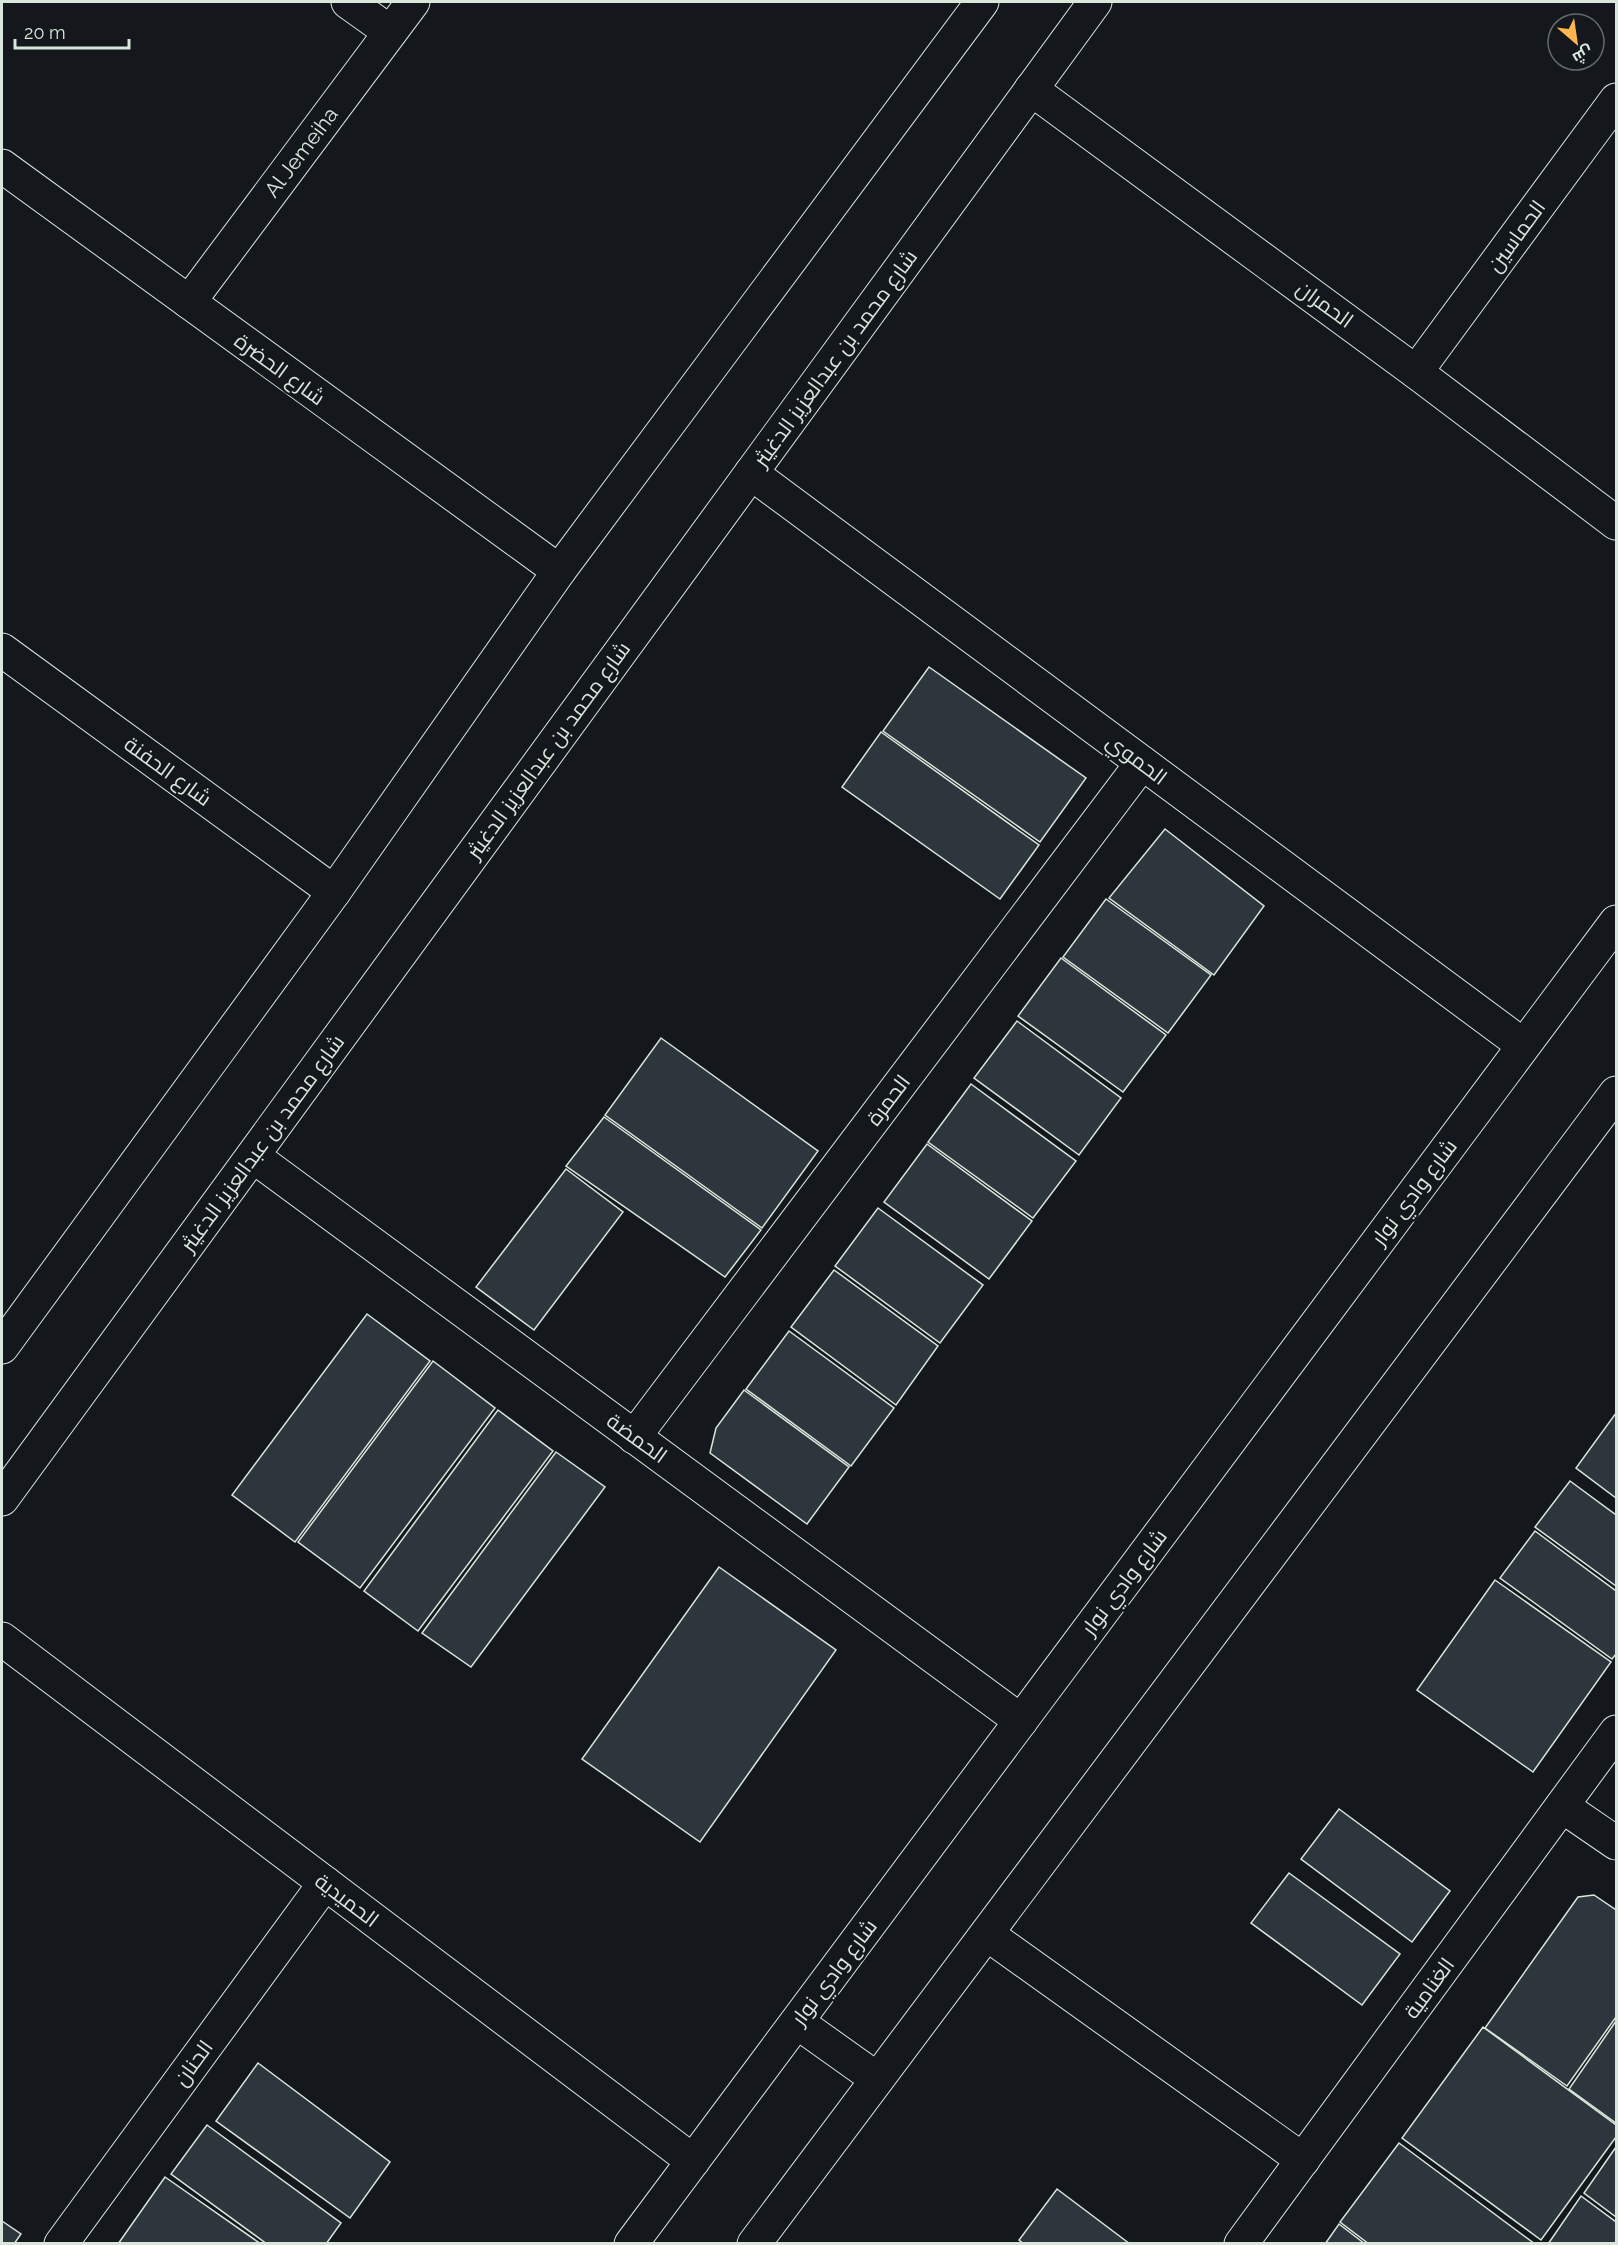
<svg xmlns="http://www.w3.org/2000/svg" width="1618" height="2245" font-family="Raleway,Cairo,sans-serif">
  <rect width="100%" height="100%" fill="#14181c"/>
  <g fill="#2c363c" stroke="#d8e6dc" stroke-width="1.5">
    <path d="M929,667L1086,778L1040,842L883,731Z"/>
    <path d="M881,732L1039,845L1000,899L842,787Z"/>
    <path d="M1165,829L1264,906L1214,975L1109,898Z"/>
    <path d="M1106,899L1211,975L1168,1033L1063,957Z"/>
    <path d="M1061,958L1166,1035L1123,1092L1018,1016Z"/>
    <path d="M1017,1021L1121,1098L1079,1155L974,1078Z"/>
    <path d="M661,1038L818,1151L762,1228L605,1115Z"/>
    <path d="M971,1084L1076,1161L1033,1218L928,1142Z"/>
    <path d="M604,1117L761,1230L725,1277L566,1166Z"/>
    <path d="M927,1144L1032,1221L989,1279L884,1202Z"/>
    <path d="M566,1169L623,1212L534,1330L476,1287Z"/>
    <path d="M878,1208L983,1285L940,1343L835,1266Z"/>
    <path d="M834,1270L938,1346L896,1405L791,1327Z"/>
    <path d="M367,1314L430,1361L295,1542L232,1495Z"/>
    <path d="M789,1331L894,1408L851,1466L746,1389Z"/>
    <path d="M433,1361L495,1408L360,1588L298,1542Z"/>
    <path d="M744,1390L849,1467L807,1524L710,1453L716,1428Z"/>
    <path d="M498,1410L553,1451L418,1631L364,1591Z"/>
    <path d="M1616,1413V1498L1576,1468Z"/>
    <path d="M556,1452L605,1487L471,1667L422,1633Z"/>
    <path d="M1570,1481L1616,1515V1586L1535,1527Z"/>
    <path d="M1535,1531L1616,1591V1654L1612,1659L1500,1578Z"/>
    <path d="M719,1567L836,1650L700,1842L582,1759Z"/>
    <path d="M1495,1580L1611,1662L1533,1772L1417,1690Z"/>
    <path d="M1339,1809L1450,1891L1412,1942L1301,1859Z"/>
    <path d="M1289,1873L1400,1954L1362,2005L1251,1923Z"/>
    <path d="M1594,1895L1616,1910V2017L1567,2086L1485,2028L1578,1897Z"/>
    <path d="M1616,2021V2123L1569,2089Z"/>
    <path d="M1483,2027L1616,2125V2137L1541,2240L1402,2138Z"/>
    <path d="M258,2063L390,2162L350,2218L216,2121Z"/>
    <path d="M207,2125L341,2223L326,2244H267L171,2174Z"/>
    <path d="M1399,2143L1535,2244H1369L1340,2222Z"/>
    <path d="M1616,2147V2217L1584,2193Z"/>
    <path d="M165,2177L261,2244H118Z"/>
    <path d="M1057,2189L1130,2244H1024L1019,2240Z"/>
    <path d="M1581,2196L1616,2222V2244H1548Z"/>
    <path d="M2,2221L21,2234L14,2244H2Z"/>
    <path d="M1339,2224L1365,2244H1325Z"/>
  </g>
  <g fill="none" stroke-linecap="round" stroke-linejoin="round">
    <g stroke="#d8e6dc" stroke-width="35">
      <g id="minor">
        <path d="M348,2L390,32"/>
        <path d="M1031,89L1416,372L1616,523"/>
        <path d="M2,166L559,571"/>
        <path d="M189,302L413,2"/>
        <path d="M1416,372L1616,100"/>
        <path d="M751,473L1523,1045"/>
        <path d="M2,650L334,892"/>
        <path d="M253,1156L1021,1721"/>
        <path d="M634,1437L1142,763"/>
        <path d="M2,1639L693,2161"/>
        <path d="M1562,1806L1616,1843"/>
        <path d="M987,1934L1303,2160"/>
        <path d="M61,2244L325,1883"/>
        <path d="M1241,2244L1616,1732"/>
      </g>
    </g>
    <g stroke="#d8e6dc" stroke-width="35">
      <g id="tertiary">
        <path d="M2,1347L334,892L559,571L982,2"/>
        <path d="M2,1499L1095,2"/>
        <path d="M797,2022L877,2079"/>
        <path d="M631,2244L1616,922"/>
        <path d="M754,2244L1616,1093"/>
      </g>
    </g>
    <use href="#minor" stroke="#14181c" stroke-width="33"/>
    <use href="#tertiary" stroke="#14181c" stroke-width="33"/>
  </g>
  <g text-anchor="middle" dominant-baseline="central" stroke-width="4.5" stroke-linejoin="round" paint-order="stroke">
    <g font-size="21" fill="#d8e6dc" stroke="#14181c">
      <text transform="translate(301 152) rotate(-53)">Al Jemeiha</text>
      <text transform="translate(1516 236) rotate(-54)">الحماسين</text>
      <text transform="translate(1325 304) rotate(36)">الحمران</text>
      <text transform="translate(835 358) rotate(-54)">شارع محمد بن عبدالعزيز الدغيثر</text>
      <text transform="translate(280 369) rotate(36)">شارع الحضرة</text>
      <text transform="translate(548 750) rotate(-54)">شارع محمد بن عبدالعزيز الدغيثر</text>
      <text transform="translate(1137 759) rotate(37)">الحموي</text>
      <text transform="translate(168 771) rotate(36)">شارع الحفنة</text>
      <text transform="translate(888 1100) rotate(-53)">الحمرة</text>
      <text transform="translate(262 1143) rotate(-54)">شارع محمد بن عبدالعزيز الدغيثر</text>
      <text transform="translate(1414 1192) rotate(-53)">شارع وادي نوار</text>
      <text transform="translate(637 1438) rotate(36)">الحمضة</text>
      <text transform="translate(1124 1582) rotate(-53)">شارع وادي نوار</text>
      <text transform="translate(347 1900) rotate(37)">الحميدية</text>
      <text transform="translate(834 1972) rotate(-53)">شارع وادي نوار</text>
      <text transform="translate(1429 1988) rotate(-54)">الغنامية</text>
      <text transform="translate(193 2063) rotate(-54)">الحنان</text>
    </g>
  </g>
  <rect width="1618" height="2245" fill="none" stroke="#d8e6dc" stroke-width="6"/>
  <g transform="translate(1576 42) rotate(151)"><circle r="28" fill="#14181c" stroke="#626a69" stroke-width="1.5"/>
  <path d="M0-4.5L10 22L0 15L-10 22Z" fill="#ffb74d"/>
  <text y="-9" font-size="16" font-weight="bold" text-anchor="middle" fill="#d8e6dc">ش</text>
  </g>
  <path d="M15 39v9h114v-9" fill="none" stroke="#d8e6dc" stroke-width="3"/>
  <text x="24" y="39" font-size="18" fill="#d8e6dc" stroke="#14181c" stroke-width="4.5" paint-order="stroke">20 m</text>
</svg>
